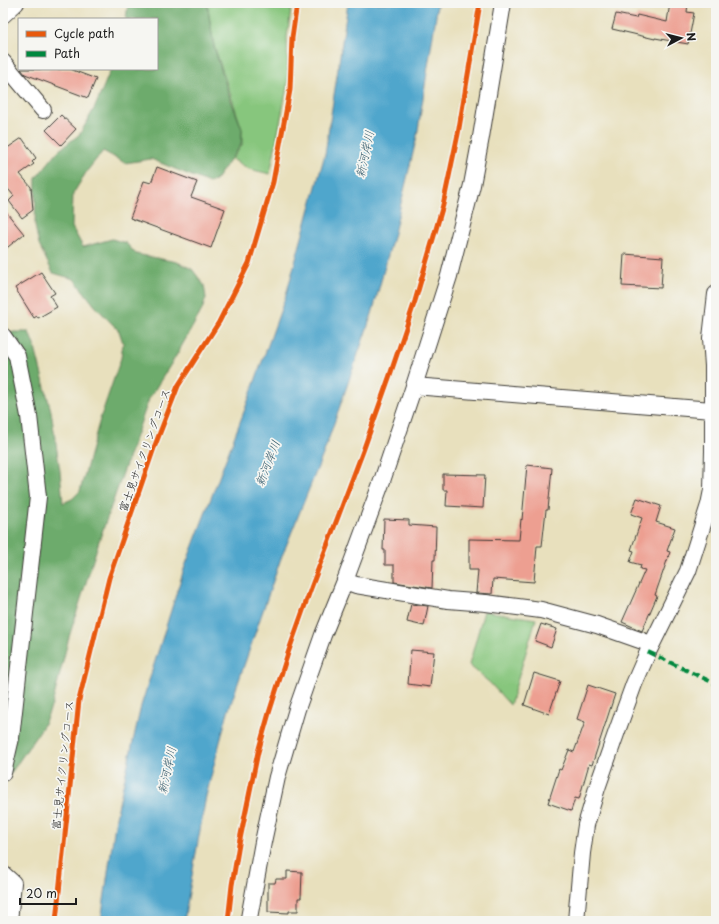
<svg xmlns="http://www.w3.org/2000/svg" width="719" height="924" font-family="'Playpen Sans','Klee One',sans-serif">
  <rect width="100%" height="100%" fill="#f6f6f2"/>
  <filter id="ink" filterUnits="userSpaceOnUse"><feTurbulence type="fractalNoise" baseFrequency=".025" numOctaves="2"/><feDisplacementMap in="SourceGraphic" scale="8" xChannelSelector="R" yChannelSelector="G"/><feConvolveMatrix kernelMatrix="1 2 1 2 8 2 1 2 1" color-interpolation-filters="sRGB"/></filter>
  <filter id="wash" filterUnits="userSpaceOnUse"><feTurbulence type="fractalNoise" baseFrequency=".012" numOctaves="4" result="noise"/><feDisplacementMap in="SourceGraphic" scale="16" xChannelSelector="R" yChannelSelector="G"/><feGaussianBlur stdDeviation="0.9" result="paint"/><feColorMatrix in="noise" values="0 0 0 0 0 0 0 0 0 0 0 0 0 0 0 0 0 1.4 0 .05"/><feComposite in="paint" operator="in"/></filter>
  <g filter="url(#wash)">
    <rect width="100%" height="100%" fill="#e8e0bd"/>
    <g fill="#87c67d" stroke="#52714c">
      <path d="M207,3H292L287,37L288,82L270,174L249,169L232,159L242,145V129L214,46Z"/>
      <path d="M484,611L536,619L510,705L490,683L469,665Z"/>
    </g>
    <path fill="#6dab6c" stroke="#446444" d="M128,3H207L214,47L230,98L242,129L241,145L215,181L209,183L151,159L125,163L103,151L87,171L73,194L72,227L83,247L112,239L126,243L136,254L177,262L192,269L204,285L206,298L202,310L176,356L149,399L99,541L69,637L52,705L43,726L11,773L3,777V339L13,332H29L35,348L51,411L60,471L63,503L72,499L80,491L100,419L121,358L123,343L119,331L95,306L74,279L53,273L39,245L35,226L36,178L58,151L80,134L95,107L111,69H157V19H126Z"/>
    <path fill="#50a6cc" stroke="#366174" d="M348,3H437L436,16L417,136L394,233L372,314L324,452L280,561L227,715L206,796L184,921H101L116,817L141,706L184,569L245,409L286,295L325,154Z"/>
    <g id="blocks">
      <g fill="#ed9f91">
        <path d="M670,3H688L687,12L694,13L688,44L655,38V39L612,29L616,14L636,18L637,15L667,22Z"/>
        <path d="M21,69H70L96,79L88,98L25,74Z"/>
        <path d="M61,115L76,129L61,145L46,130Z"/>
        <path d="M22,138L36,158L32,162L34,164L20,174L31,187L33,210L22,218L9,201L14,196L3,183V151Z"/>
        <path d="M157,167L197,182L191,197L225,209L211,248L130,218L144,181L151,183Z"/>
        <path d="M3,208L24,234L3,251Z"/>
        <path d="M624,254L663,257L661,288L622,286Z"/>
        <path d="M41,272L55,293L50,296L57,307L38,318L37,316L34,318L15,288Z"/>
        <path d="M527,465L552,468L548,510H546L542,546H537L534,582L493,579L492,594L476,593L478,570H469V539L519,540L521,519L522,520Z"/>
        <path d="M443,474L485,475L483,508L446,506L447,490H443Z"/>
        <path d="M637,498L661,506L656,522L675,528L667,551L670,552L655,595L657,596L642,631L622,622L645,570L640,569L641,565L630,562L634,551L631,550L642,518L631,514Z"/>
        <path d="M384,519L409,520V525L436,527L435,560H433L432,588L394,582V565H385V550H383Z"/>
        <path d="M411,604L428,606L424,626L407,622Z"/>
        <path d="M541,624L557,629L551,647L535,641Z"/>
        <path d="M411,650L434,652L430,687L408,684Z"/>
        <path d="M534,673L560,681L549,714L524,705Z"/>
        <path d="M588,685L615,694L592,765L589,764L579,799L575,798L571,811L548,803L559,769L561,770L569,750L574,752L585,722L577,719Z"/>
        <path d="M287,871L302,872L301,898H298V911H289V913L268,912V883H275L276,879H287Z"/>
      </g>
    </g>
  </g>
  <g filter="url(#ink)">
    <use href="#blocks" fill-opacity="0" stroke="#3b3934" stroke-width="1"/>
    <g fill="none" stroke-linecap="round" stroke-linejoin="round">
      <g stroke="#3b3934" stroke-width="18">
        <g id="street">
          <path d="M3,15L16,3"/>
          <path d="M3,62L43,110"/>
          <path d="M3,336L17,356L29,416L38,497L11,738L3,773"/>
          <path d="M414,386L712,410"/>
          <path d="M345,581L356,585L448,600L486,603L541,610L597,625L651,644"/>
          <path d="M3,874L13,883L9,921"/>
          <path d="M249,918L263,842L277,777L297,709L323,635L345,581L382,481L414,386L449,276L472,185L481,137L503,3"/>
          <path d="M576,921L582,853L586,825L597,788L617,731L634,684L648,652L688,571L709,505L712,490L713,451V366L711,338L716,294"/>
        </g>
      </g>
      <use href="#street" stroke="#fff" stroke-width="16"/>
      <path stroke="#00873e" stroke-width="4" stroke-dasharray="8 4" stroke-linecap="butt" d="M648,652L716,684"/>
      <g stroke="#f6f6f2" stroke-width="8">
        <g id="cycleway">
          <path d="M56,921L79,700L109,578L154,448L178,386L219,322L249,263L273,182L290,90L292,38L297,3"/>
          <path d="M228,921L232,885L239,844L258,752L269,713L288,653L311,588L363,451L390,375L415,301L443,205L458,134L480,3"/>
        </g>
      </g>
      <use href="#cycleway" stroke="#e8590c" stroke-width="5"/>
    </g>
  </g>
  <g text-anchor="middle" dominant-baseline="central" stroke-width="3.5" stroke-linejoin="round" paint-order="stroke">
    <g font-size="11" fill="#1c1c1c" stroke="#f6f6f2">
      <text transform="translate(144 450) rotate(-70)">富士見サイクリングコース</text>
      <text transform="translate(62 765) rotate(-84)">富士見サイクリングコース</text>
    </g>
    <g font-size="12" font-style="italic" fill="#335a6b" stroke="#f6f6f2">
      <text transform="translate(364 154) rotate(-78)">新河岸川</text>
      <text transform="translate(267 463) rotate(-69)">新河岸川</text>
      <text transform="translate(166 770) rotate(-78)">新河岸川</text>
    </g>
  </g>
  <rect width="719" height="924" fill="none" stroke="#f6f6f2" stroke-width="16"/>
  <rect x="18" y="18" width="140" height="52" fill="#f6f6f2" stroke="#9f9f9c"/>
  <rect x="26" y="31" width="20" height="6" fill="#e8590c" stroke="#9f9f9c"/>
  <text x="54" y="38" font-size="12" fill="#1c1c1c">Cycle path</text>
  <rect x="26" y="51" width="20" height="6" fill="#00873e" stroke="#9f9f9c"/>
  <text x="54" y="58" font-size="12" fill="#1c1c1c">Path</text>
  <g transform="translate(681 38) rotate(83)" stroke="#f6f6f2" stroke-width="3" paint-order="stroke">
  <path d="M0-3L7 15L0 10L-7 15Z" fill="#1c1c1c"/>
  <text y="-6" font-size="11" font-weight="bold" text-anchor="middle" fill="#1c1c1c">N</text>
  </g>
  <path d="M20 898v6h56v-6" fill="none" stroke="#1c1c1c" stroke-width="2"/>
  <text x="26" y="898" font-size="12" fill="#1c1c1c" stroke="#f6f6f2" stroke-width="3" paint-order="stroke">20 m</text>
</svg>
